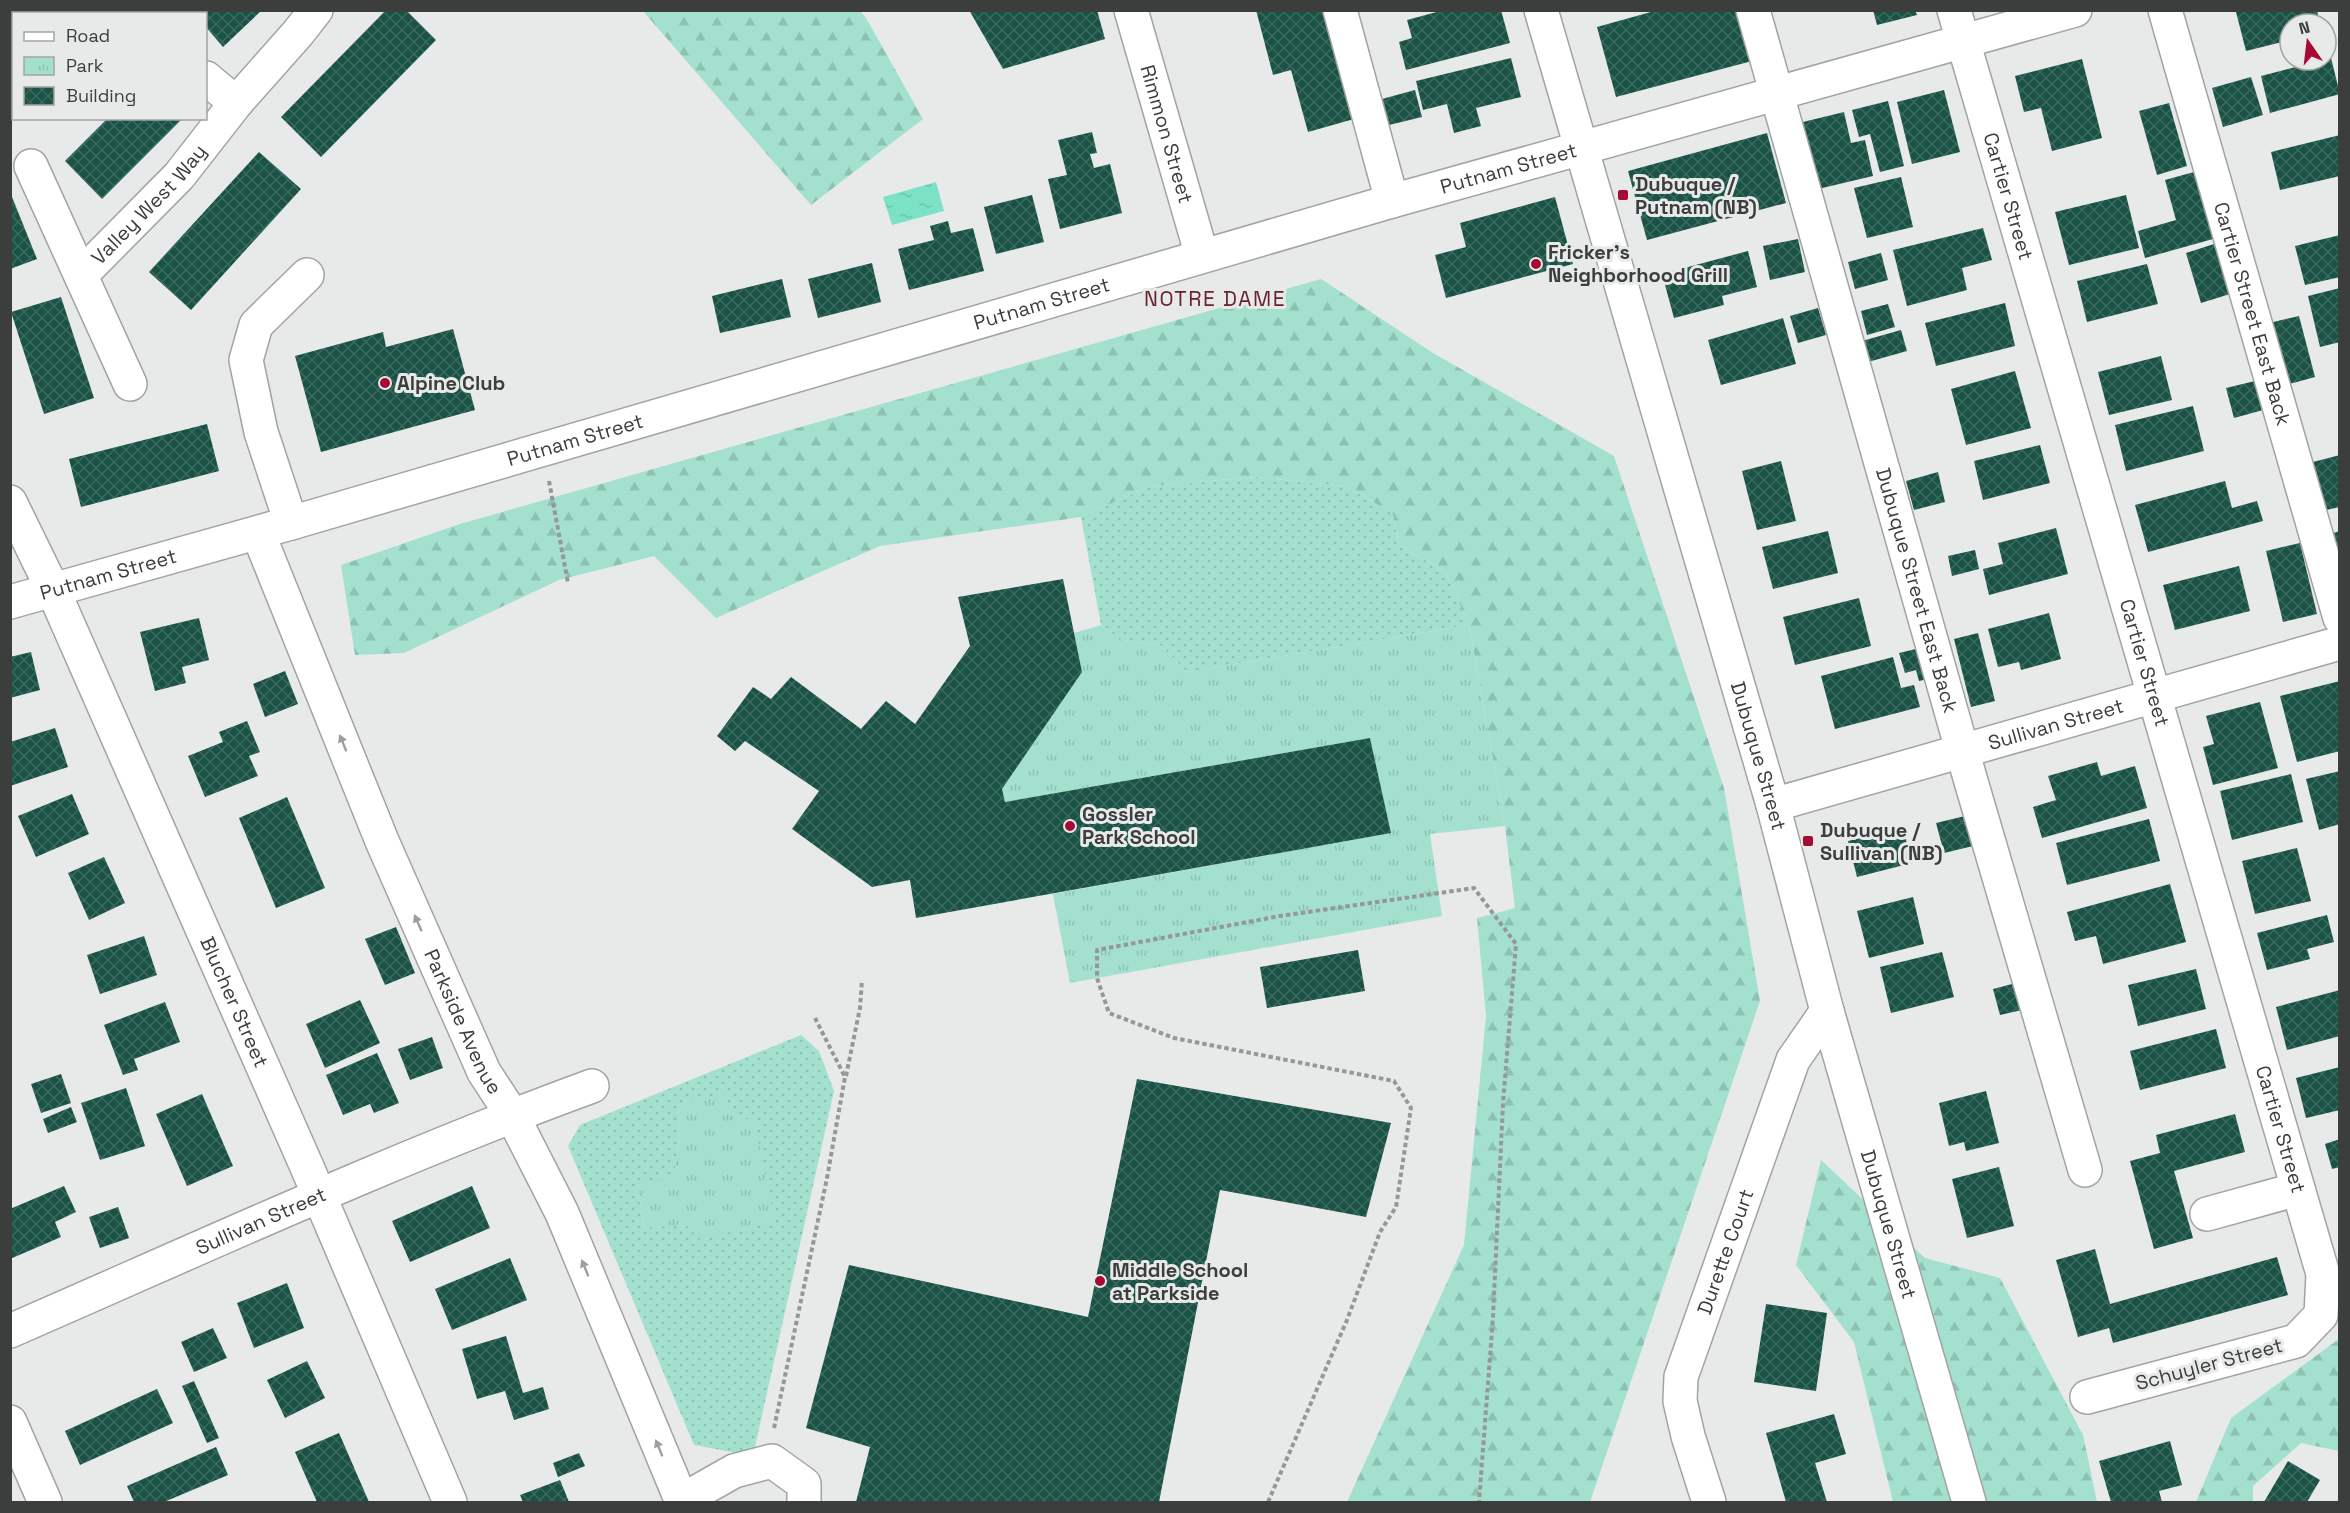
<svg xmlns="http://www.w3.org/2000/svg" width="2350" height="1513" font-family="'Space Grotesk',sans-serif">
  <defs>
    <pattern id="grass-dots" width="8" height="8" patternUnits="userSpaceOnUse" patternTransform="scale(1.5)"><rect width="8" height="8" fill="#a3e1ce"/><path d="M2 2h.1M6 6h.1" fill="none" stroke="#8dc2b2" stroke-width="1.8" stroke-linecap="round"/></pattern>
    <pattern id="forest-firs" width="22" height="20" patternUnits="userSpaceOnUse" patternTransform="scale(1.5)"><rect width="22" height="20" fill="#a3e1ce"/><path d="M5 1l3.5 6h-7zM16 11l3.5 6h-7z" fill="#8dc2b2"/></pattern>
    <pattern id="park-tufts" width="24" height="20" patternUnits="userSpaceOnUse" patternTransform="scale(1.5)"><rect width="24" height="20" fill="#a3e1ce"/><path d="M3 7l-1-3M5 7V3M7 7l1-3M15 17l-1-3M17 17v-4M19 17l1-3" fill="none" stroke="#8dc2b2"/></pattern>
    <pattern id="water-ripples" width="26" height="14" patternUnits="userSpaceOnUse" patternTransform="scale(1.5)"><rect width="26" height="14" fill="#7be2c6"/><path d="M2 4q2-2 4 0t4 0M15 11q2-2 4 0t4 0" fill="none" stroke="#6bc3ab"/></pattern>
    <pattern id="building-cross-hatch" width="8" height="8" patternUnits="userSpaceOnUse" patternTransform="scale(1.5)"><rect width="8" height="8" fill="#1a5345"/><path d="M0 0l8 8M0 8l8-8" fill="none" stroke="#3c6a5f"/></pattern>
  </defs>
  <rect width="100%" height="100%" fill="#e7eae9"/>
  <g fill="url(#grass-dots)" fill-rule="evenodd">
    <path d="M1256,477L1346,486L1393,514L1399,546L1445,571L1469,625L1187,672L1160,645L1121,640L1101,625L1081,517L1150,486Z"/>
    <path d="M801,1035L819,1051L834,1091L753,1456L694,1445L568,1146L580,1125ZM678,1104L736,1119L686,1225L644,1227L637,1186L674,1176L680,1130Z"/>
  </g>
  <g fill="url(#forest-firs)">
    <path d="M643,11H860L866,18L923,119L811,205Z"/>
    <path d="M1321,279L1433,353L1614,456L1724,788L1760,1001L1590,1502H1347L1464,1245L1486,1016L1477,918L1515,908L1505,826L1469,625L1445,571L1399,546L1393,514L1346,486L1256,477L1150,486L1081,517L880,546L716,618L654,556L559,580L404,653L355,655L341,565L460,524Z"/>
    <path d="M1821,1160L1925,1258L2000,1278L2083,1435L2097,1502H1893L1854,1342L1796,1265Z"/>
    <path d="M2339,1339V1451L2301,1443L2253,1486V1502H2196L2231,1418Z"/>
  </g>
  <g fill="url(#park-tufts)">
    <path d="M1101,625L1121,640L1160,645L1187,672L1469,625L1505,826L1430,834L1442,916L1070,983L1053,894L1391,833L1370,738L1005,802L1002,789L1082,672L1074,633Z"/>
    <path d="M723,1093L736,1118L754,1120L775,1222L700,1239L686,1225L644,1227L637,1186L674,1175L680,1130L678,1104Z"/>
  </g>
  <path fill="url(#water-ripples)" d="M936,182L944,211L892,225L883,197Z"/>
  <g fill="url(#building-cross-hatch)">
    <path d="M190,10H262L223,47L206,27V14H193Z"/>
    <path d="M386,10H406L436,40L321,157L281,117Z"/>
    <path d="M969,10H1097L1105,39L1003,69Z"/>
    <path d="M1256,10H1326L1354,119L1308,132L1291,70L1273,75Z"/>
    <path d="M1444,10H1501L1510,43L1406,70L1399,42L1412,38L1407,20Z"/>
    <path d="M1658,10H1738L1752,61L1616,97L1597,27Z"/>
    <path d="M1873,10H1915L1917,15L1877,25Z"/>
    <path d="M2241,10H2317L2320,24H2290V40L2246,51L2236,12Z"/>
    <path d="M10,33L14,34V87L10,86Z"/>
    <path d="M1511,58L1521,97L1476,108L1481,126L1454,133L1447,104L1423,110L1416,81Z"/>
    <path d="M2331,58L2340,94L2270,113L2261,76Z"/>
    <path d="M2082,59L2102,138L2052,151L2041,108L2024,112L2015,76Z"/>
    <path d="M2251,77L2263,115L2223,127L2212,88Z"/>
    <path d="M1415,90L1422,117L1389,125L1382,99Z"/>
    <path d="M1944,90L1960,152L1912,164L1897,102Z"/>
    <path d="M1888,101L1904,166L1880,172L1870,134L1859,137L1852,110Z"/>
    <path d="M2169,103L2187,166L2157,175L2139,111Z"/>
    <path d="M1844,112L1851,143L1865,140L1873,176L1818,189L1803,122Z"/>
    <path d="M108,118H183L102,199L65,161Z"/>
    <path d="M1092,132L1097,153L1090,154L1094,168L1110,164L1122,213L1060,229L1048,179L1067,175L1058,140Z"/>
    <path d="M1767,133L1786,203L1647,240L1628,171Z"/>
    <path d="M2340,135V176L2280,190L2271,152Z"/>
    <path d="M259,152L301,189L191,310L149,272Z"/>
    <path d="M2194,172L2213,239L2145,258L2138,231L2176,220L2165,180Z"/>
    <path d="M1901,177L1913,227L1867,238L1854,188Z"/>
    <path d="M10,192L37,259L10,269Z"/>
    <path d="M1032,195L1044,242L996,254L984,207Z"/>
    <path d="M2126,195L2139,248L2069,265L2055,212Z"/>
    <path d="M1555,197L1573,264L1446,298L1435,255L1466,247L1460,223Z"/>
    <path d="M948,221L951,233L973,228L984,271L909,290L898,249L934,240L930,226Z"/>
    <path d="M1983,228L1992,260L1962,268L1967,290L1907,306L1893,250Z"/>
    <path d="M2340,235V277L2305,285L2295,246Z"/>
    <path d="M1798,239L1805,272L1770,280L1763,246Z"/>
    <path d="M2214,244L2230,294L2201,303L2186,253Z"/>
    <path d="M1748,251L1757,287L1722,296L1724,305L1674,318L1662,274Z"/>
    <path d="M1881,253L1888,280L1855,289L1848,262Z"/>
    <path d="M872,263L881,302L818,318L808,279Z"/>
    <path d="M2147,264L2158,304L2087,322L2077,281Z"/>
    <path d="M782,279L791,317L720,333L712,296Z"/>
    <path d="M2340,288V342L2320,347L2308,296Z"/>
    <path d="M61,297L94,398L44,414L11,312Z"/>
    <path d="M2005,303L2015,346L1936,366L1925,323Z"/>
    <path d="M1888,304L1895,327L1867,335L1861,311Z"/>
    <path d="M1818,308L1826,335L1798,343L1790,316Z"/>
    <path d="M2299,316L2315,377L2286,385L2269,323Z"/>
    <path d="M1783,318L1796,364L1721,385L1708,340Z"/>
    <path d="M453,329L475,410L321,452L295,356L383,332L386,347Z"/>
    <path d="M1901,330L1907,351L1868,362L1862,341Z"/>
    <path d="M2161,356L2172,400L2109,415L2098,372Z"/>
    <path d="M2015,371L2031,428L1966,445L1951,389Z"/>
    <path d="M2255,381L2263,410L2234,418L2226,388Z"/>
    <path d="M2193,406L2204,451L2126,471L2115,425Z"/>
    <path d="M207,424L219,471L81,507L69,459Z"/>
    <path d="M2040,445L2050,483L1983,500L1974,461Z"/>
    <path d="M2340,455V507L2326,510L2313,462Z"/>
    <path d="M1781,461L1796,521L1757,530L1742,471Z"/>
    <path d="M1938,472L1945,502L1914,510L1906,481Z"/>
    <path d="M2225,481L2232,508L2257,501L2263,521L2148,552L2135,505Z"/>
    <path d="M2056,528L2068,574L1989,595L1983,569L2003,564L1998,543Z"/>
    <path d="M1828,531L1838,573L1773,589L1762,547Z"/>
    <path d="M2340,531V558L2333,533Z"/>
    <path d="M2300,543L2317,614L2283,622L2266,551Z"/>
    <path d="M1975,550L1979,569L1952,576L1948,556Z"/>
    <path d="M2239,566L2250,611L2175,630L2163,585Z"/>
    <path d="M1063,579L1082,672L1002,789L1005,802L1370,738L1391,833L916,918L910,880L872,887L792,829L819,791L745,741L735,751L717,736L753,687L771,699L791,677L861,729L886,701L915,724L970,646L958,597Z"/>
    <path d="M1859,598L1871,646L1795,665L1783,617Z"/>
    <path d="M2049,613L2061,659L2021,670L2019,662L1998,667L1988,629Z"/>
    <path d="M199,618L209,660L182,667L186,683L155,691L140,632Z"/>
    <path d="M1978,633L1995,701L1971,707L1954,639Z"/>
    <path d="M1920,648L1928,679L1919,681L1916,670L1905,673L1899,653Z"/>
    <path d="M31,652L40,690L10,698V657Z"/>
    <path d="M1893,657L1901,688L1914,685L1920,707L1835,729L1821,676Z"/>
    <path d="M285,671L298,704L265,717L253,684Z"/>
    <path d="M2340,681V751L2297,762L2280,696Z"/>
    <path d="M2260,702L2278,768L2213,785L2203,747L2214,744L2206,716Z"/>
    <path d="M247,721L260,752L249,756L258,776L205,797L188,756L223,742L219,732Z"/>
    <path d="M55,728L68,767L10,786V742Z"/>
    <path d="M2097,762L2101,776L2135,766L2147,808L2042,838L2033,807L2056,800L2048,776Z"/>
    <path d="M2340,771V824L2319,830L2306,779Z"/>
    <path d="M2291,774L2303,822L2232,840L2220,791Z"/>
    <path d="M72,794L89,834L36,857L18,816Z"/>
    <path d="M287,797L325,888L276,908L239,818Z"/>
    <path d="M1965,816L1973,846L1944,853L1936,823Z"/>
    <path d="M2149,819L2160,861L2067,885L2056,843Z"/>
    <path d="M1903,828L1912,863L1857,877L1848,841Z"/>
    <path d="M2297,848L2311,901L2255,914L2242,861Z"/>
    <path d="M104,857L125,903L89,920L68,873Z"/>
    <path d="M2170,884L2186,942L2103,964L2096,936L2075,941L2067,912Z"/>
    <path d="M1913,897L1924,944L1869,958L1857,911Z"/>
    <path d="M2327,915L2334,942L2307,949L2310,959L2267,970L2257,933Z"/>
    <path d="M396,927L415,973L385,985L365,939Z"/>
    <path d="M144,936L157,975L100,994L87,955Z"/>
    <path d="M1358,950L1365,991L1267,1008L1260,967Z"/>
    <path d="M1942,952L1954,997L1891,1013L1880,967Z"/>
    <path d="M2196,969L2206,1009L2138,1026L2128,985Z"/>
    <path d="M2016,983L2022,1010L2000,1015L1993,989Z"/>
    <path d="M2340,990V1036L2287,1050L2276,1007Z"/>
    <path d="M360,1000L380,1043L325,1068L306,1024Z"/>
    <path d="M165,1002L180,1042L134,1059L138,1070L123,1075L104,1025Z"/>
    <path d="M2216,1029L2226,1068L2140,1090L2130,1051Z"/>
    <path d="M432,1037L443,1068L410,1080L398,1049Z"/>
    <path d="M377,1053L399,1103L374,1113L370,1104L343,1115L326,1075Z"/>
    <path d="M2340,1067V1110L2306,1118L2296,1078Z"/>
    <path d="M61,1074L71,1103L41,1113L31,1084Z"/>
    <path d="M1137,1079L1391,1123L1366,1217L1220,1190L1159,1502H856L870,1447L806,1428L849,1265L1088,1317Z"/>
    <path d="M126,1088L145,1146L100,1160L81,1103Z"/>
    <path d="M1986,1091L1999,1143L1966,1151L1964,1142L1949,1146L1939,1103Z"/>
    <path d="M202,1094L233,1166L187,1186L156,1114Z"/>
    <path d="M71,1107L77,1122L48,1133L43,1119Z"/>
    <path d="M2235,1114L2245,1152L2174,1171L2193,1238L2154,1249L2130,1161L2160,1153L2156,1135Z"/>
    <path d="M2340,1139V1167L2332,1169L2325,1144Z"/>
    <path d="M1999,1167L2014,1226L1967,1238L1952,1179Z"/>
    <path d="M64,1186L76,1212L55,1222L61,1237L10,1259V1209Z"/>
    <path d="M472,1186L490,1228L410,1262L392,1221Z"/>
    <path d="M118,1207L129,1238L100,1248L89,1217Z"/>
    <path d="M2095,1249L2110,1304L2277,1257L2288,1295L2113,1343L2109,1328L2078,1337L2056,1260Z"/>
    <path d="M510,1258L527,1300L452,1330L435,1289Z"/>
    <path d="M287,1283L304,1328L254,1348L237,1303Z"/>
    <path d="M1766,1304L1827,1313L1816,1391L1754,1382Z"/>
    <path d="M213,1328L227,1358L194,1372L181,1342Z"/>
    <path d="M506,1336L523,1393L543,1387L549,1409L514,1420L505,1391L477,1399L462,1349Z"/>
    <path d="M307,1361L325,1398L285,1418L267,1380Z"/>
    <path d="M194,1381L219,1438L207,1443L182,1386Z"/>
    <path d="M157,1389L173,1423L80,1465L65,1431Z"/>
    <path d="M1834,1414L1846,1454L1815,1463L1827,1502H1786L1766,1433Z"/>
    <path d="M339,1433L369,1502H317L295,1452Z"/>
    <path d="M2170,1441L2182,1485L2159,1491L2162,1502H2111L2099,1461Z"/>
    <path d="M216,1447L228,1475L164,1502H134L127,1486Z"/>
    <path d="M579,1453L585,1466L558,1477L553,1463Z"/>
    <path d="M2288,1461L2320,1480L2307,1502H2264Z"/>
    <path d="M560,1480L569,1502H523L520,1495Z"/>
  </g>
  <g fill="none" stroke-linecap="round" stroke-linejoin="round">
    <g stroke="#a1a4a3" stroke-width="36">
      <g id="minor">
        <path d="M71,10L79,14"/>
        <path id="s1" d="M1131,10L1202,256"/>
        <path d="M1340,10L1392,201"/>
        <path id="s2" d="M1541,10L1773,805L1827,1011L1969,1502"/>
        <path id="s3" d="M1753,10L1970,778L2085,1170"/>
        <path id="s4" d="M1954,10L2323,1274L2321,1315L2296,1341L2087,1397"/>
        <path id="s5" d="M2165,10L2340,618"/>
        <path d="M206,78L236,103"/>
        <path d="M31,166L130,384"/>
        <path id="s6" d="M81,275L179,176L236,103L298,33L316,10"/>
        <path id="s7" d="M10,502L53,590L307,1167L450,1502"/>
        <path d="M291,523L261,432L246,360L256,325L307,275"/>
        <path id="s8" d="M258,533L382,841L484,1072L512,1115L562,1213L682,1502"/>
        <path id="s9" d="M10,602L291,523L1392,201L2075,10"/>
        <path id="s10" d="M1773,805L2340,643"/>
        <path d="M2207,1214L2298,1189"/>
        <path id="s11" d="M10,1331C203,1247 395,1158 592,1086"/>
        <path d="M10,1422L45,1502"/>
        <path d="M681,1501L734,1471L772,1461L804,1484V1502"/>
        <path id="s12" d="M1709,1502L1688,1436L1680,1401L1681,1377L1793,1060L1827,1011"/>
      </g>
    </g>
    <g stroke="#969897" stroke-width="4" stroke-dasharray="4.5 3" stroke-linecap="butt">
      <path d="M549,481L568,583"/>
      <path d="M846,1076L860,1008L862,980"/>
      <path d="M774,1428L827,1178L845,1077L815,1018"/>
      <path d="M1268,1502L1347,1320L1380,1232L1396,1207L1411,1108L1394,1081L1174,1038L1109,1013L1097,978V950L1280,916L1474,888L1516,944L1503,1103L1493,1317L1479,1502"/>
    </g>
    <use href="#minor" stroke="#fff" stroke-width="33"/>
  </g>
  <defs><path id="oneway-solid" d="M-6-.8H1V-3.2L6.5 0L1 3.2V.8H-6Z" transform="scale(1.5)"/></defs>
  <g fill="#9e9e9e">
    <use href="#oneway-solid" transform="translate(343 743) rotate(-112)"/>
    <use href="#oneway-solid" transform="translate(418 923) rotate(-114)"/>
    <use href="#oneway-solid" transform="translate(585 1268) rotate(-112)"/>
    <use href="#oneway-solid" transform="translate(659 1448) rotate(-112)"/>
  </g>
  <g fill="#a50a35" stroke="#e7eae9" stroke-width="2">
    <rect x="1617" y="189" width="12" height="12" rx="3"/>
    <circle cx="1536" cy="264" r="6"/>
    <circle cx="385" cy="383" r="6"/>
    <circle cx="1070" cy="826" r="6"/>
    <rect x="1802" y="835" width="12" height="12" rx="3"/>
    <circle cx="1100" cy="1281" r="6"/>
  </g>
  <g text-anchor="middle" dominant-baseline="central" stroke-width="6" stroke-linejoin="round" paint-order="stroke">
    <g font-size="20" fill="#3c3d3d" stroke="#e7eae9">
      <text stroke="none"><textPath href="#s1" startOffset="129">Rimmon Street</textPath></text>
      <text stroke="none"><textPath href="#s9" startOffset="1560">Putnam Street</textPath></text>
      <text stroke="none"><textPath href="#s4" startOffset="194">Cartier Street</textPath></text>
      <text stroke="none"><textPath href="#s6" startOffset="98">Valley West Way</textPath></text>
      <text stroke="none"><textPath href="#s9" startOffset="1074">Putnam Street</textPath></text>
      <text stroke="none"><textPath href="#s5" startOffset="316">Cartier Street East Back</textPath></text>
      <text stroke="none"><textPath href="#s9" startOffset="588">Putnam Street</textPath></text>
      <text stroke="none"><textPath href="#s9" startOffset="102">Putnam Street</textPath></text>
      <text stroke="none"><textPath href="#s3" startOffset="603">Dubuque Street East Back</textPath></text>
      <text stroke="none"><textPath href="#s4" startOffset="680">Cartier Street</textPath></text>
      <text stroke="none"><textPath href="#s10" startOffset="294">Sullivan Street</textPath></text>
      <text stroke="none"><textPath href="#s2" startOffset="777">Dubuque Street</textPath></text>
      <text stroke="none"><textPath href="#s7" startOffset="548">Blucher Street</textPath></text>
      <text stroke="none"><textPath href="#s8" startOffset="530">Parkside Avenue</textPath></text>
      <text stroke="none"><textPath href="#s4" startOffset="1166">Cartier Street</textPath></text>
      <text stroke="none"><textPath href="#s11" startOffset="274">Sullivan Street</textPath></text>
      <text stroke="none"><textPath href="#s2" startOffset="1263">Dubuque Street</textPath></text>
      <text stroke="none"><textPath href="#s12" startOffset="262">Durette Court</textPath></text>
      <text transform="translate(2209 1364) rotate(-15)">Schuyler Street</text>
    </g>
    <g font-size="20" font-weight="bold" fill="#3c3d3d" stroke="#e7eae9" text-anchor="start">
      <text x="1635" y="184">Dubuque /<tspan x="1635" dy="23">Putnam (NB)</tspan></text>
      <text x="1548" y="252">Fricker's<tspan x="1548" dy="23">Neighborhood Grill</tspan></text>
      <text x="397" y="383">Alpine Club</text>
      <text x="1082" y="814">Gossler<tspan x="1082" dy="23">Park School</tspan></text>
      <text x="1820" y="830">Dubuque /<tspan x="1820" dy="23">Sullivan (NB)</tspan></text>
      <text x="1112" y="1270">Middle School<tspan x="1112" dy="23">at Parkside</tspan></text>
    </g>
    <g font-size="21" letter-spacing="1.5" fill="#68222c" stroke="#e7eae9">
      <text x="1215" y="298">NOTRE DAME</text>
    </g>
  </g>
  <rect width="2350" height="1513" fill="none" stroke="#3c3d3d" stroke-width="24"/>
  <rect x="12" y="12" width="195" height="108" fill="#e7eae9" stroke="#a3a5a4" stroke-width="1.5"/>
  <rect x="24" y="32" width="30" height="9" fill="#ffffff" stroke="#a3a5a4" stroke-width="1.5"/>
  <text x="66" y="42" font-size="18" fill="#3c3d3d">Road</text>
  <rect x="24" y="57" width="30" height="18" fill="url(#park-tufts)" stroke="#a3a5a4" stroke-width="1.5"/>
  <text x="66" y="72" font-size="18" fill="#3c3d3d">Park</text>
  <rect x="24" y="87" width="30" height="18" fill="url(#building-cross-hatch)" stroke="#a3a5a4" stroke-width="1.5"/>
  <text x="66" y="102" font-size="18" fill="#3c3d3d">Building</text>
  <g transform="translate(2308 42) rotate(346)"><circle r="28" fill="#e7eae9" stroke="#a3a5a4" stroke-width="1.5"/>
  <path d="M0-4.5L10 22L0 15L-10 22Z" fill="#a50a35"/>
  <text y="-9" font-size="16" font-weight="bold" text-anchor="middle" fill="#3c3d3d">N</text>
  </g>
</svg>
